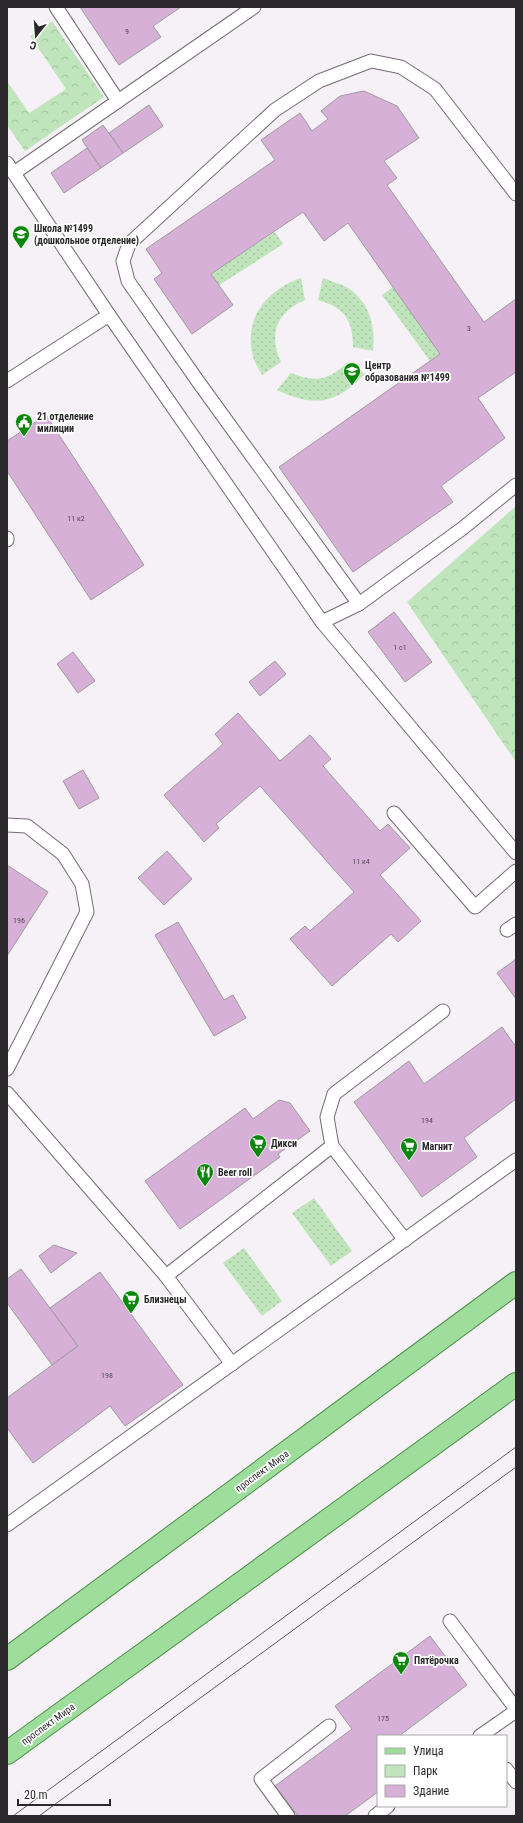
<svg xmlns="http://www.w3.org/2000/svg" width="523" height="1823" font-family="'Roboto Condensed',sans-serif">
  <defs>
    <pattern id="green-dots" width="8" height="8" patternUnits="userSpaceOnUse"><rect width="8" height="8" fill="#c0e5bc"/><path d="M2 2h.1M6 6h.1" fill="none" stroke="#a5c4a2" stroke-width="1.8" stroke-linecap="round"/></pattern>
    <pattern id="forest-crowns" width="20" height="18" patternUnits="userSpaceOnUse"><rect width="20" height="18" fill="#c0e5bc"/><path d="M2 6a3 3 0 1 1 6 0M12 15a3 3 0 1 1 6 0" fill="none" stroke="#a5c4a2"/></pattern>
  </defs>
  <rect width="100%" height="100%" fill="#f6f1f6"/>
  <g fill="url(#green-dots)">
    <path d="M275,232L283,244L218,286L211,274Z"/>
    <path d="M301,278L305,300C277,312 268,334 281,362L262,375C259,369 254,362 253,356C243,318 267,290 301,278Z"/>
    <path d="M323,278C330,281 339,283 346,287C369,300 376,326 373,351L353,347C353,320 344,307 318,300Z"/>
    <path d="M393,287L440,354L430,361L382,295Z"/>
    <path d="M348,362L365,374C336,404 315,408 277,390L291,373C315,383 330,380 348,362Z"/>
    <path d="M314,1198L352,1251L331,1266L292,1213Z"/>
    <path d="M244,1248L282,1301L262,1316L223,1263Z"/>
  </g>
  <g fill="url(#forest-crowns)">
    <path d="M52,21L104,97L25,151L7,125V81L29,113L66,89L30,36Z"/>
    <path d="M516,506V762L407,602Z"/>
  </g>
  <g fill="#d6b0d7" stroke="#9f9a9f">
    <path d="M80,7H181L153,26L161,37L119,65Z"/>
    <path d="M364,91L397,106L419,138L384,161L397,178L387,185L484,322L516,299V372L478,398L505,438L441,486L453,502L353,572L279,467L440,354L348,223L324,241L303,212L211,274L233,305L192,334L154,279L162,273L146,249L275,160L261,140L300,113L312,131L328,119L321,111L340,96Z"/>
    <path d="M149,105L163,126L123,153L109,133Z"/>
    <path d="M103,125L123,153L101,168L82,140Z"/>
    <path d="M87,148L101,168L64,193L51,173Z"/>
    <path d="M46,415L144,565L91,600L7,471V441Z"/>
    <path d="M394,612L432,662L405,682L368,632Z"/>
    <path d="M73,652L95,681L78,693L57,664Z"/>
    <path d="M275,661L286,674L260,696L249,682Z"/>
    <path d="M238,713L280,761L310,735L331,759L323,766L380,831L388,824L410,848L380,875L421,921L398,942L391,934L332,986L290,939L305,926L310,931L354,892L260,786L216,824L219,828L204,842L164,795L223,744L215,734Z"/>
    <path d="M83,770L99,798L79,809L63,781Z"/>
    <path d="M167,851L192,879L164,905L138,878Z"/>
    <path d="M7,865L48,892L7,956Z"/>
    <path d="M178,922L224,1000L233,995L246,1018L214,1036L155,935Z"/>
    <path d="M516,959V999L497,973Z"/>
    <path d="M502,1027L516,1047V1099L464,1138L477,1157L422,1197L354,1102L409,1061L424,1084Z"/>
    <path d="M279,1100L290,1103L310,1131L278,1154L280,1157L180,1229L145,1181L245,1108L253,1119Z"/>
    <path d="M54,1245L77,1253L51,1273L39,1256Z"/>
    <path d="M21,1269L78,1346L52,1365L7,1303V1279Z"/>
    <path d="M100,1272L183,1385L125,1426L110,1406L33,1463L7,1428V1398L78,1346L50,1308Z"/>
    <path d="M430,1636L467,1685L399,1736H378V1792L345,1816H298L275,1786L352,1729L335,1706Z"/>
  </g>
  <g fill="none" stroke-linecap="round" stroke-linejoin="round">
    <g stroke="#726d72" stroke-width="15">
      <g id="lane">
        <path d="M56,7L118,101"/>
        <path d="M7,163L109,315L322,622L516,853"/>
        <path d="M14,173L254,7"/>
        <path d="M7,381L109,315"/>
        <path d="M7,538V540"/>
        <path d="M359,604L197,380L128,281L123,261L129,244L275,110L319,81L371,61L401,67L435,89L516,194"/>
        <path d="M322,622L359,604L463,528L516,485"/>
        <path d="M394,813L475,907L516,871"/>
        <path d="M7,825L27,826L63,854L82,884L87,912L7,1069"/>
        <path d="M507,930L516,924"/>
        <path d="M7,1093L166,1276L232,1364"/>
        <path d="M405,1240L332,1146L327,1117L334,1094L443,1011"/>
        <path d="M166,1276L332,1146"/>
        <path d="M7,1525L516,1160"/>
        <path d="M450,1621L516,1709"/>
        <path d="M480,1736L516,1711"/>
        <path d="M506,1769L516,1782"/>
        <path d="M288,1816L261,1779L329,1726"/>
        <path d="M375,1816L388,1806"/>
      </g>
    </g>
    <g stroke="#4c8f49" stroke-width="24">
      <g id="primary">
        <path d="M7,1659L516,1283"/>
        <path d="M7,1753L516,1384"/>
      </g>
    </g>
    <use href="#lane" stroke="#fff" stroke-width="13"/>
    <use href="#primary" stroke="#9edd9b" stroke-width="22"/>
    <g stroke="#5c595c" stroke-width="1">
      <path d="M13,1816L516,1447"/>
      <path d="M39,1816L516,1467"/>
    </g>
  </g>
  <defs>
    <g id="school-pin" transform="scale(0.9)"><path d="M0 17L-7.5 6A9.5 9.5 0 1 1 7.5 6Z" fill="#0a870b" stroke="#fff"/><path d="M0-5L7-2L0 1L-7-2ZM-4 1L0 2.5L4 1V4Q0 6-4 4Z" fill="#fff"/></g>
    <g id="civic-pin" transform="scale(0.9)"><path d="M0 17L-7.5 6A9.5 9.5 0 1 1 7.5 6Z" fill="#0a870b" stroke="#fff"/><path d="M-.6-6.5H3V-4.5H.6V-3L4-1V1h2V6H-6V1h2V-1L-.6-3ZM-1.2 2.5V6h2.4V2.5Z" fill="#fff"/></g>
    <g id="supermarket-pin" transform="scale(0.9)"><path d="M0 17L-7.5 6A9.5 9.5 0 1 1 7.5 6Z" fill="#0a870b" stroke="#fff"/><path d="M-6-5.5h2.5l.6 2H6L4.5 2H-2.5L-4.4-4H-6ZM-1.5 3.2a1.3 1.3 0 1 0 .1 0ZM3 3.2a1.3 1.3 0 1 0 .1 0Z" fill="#fff"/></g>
    <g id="restaurant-pin" transform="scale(0.9)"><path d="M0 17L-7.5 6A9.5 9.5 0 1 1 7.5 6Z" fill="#0a870b" stroke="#fff"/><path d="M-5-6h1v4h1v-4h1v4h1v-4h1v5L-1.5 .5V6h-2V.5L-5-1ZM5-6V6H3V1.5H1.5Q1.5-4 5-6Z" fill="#fff"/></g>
  </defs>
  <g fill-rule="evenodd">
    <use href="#school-pin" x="21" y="234"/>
    <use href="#school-pin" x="352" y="371"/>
    <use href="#civic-pin" x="24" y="422"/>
    <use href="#supermarket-pin" x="258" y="1143"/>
    <use href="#supermarket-pin" x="409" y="1146"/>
    <use href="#restaurant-pin" x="205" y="1172"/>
    <use href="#supermarket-pin" x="131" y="1299"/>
    <use href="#supermarket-pin" x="401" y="1660"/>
  </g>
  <g text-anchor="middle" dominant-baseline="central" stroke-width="3.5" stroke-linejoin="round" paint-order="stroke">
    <g font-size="8" fill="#564b56">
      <text x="127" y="31">9</text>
      <text x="469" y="328">3</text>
      <text x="76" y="518">11 к2</text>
      <text x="400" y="647">1 с1</text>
      <text x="361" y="861">11 к4</text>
      <text x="19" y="920">196</text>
      <text x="427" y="1120">194</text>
      <text x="107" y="1375">198</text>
      <text x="383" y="1718">175</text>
    </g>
    <g font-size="10" font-weight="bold" fill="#2b292b" stroke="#fff" text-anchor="start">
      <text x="34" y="228">Школа №1499<tspan x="34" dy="12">(дошкольное отделение)</tspan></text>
      <text x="365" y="365">Центр<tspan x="365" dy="12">образования №1499</tspan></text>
      <text x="37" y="416">21 отделение<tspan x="37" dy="12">милиции</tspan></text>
      <text x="271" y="1143">Дикси</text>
      <text x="422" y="1146">Магнит</text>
      <text x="218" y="1172">Beer roll</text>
      <text x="144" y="1299">Близнецы</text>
      <text x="414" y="1660">Пятёрочка</text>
    </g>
    <g font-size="10" fill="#2b292b" stroke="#fff">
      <text transform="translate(262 1471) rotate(-36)">проспект Мира</text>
      <text transform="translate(48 1724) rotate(-36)">проспект Мира</text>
    </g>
  </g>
  <rect width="523" height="1823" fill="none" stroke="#2b292b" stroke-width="16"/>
  <rect x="377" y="1735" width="130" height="72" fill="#ffffff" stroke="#aaa9aa"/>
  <rect x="385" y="1748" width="20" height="6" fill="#9edd9b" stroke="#aaa9aa"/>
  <text x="413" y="1755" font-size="12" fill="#2b292b">Улица</text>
  <rect x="385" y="1765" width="20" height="12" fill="#c0e5bc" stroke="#aaa9aa"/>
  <text x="413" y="1775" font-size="12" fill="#2b292b">Парк</text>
  <rect x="385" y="1785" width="20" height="12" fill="#d6b0d7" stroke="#aaa9aa"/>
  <text x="413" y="1795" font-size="12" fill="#2b292b">Здание</text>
  <g transform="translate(36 36) rotate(197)" stroke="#ffffff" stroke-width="3" paint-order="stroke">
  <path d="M0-3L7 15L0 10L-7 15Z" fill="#2b292b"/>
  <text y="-6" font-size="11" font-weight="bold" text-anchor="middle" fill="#2b292b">С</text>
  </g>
  <path d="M18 1799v6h92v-6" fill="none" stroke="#2b292b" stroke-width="2"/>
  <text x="24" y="1799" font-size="12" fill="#2b292b" stroke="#ffffff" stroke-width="3" paint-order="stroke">20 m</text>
</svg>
